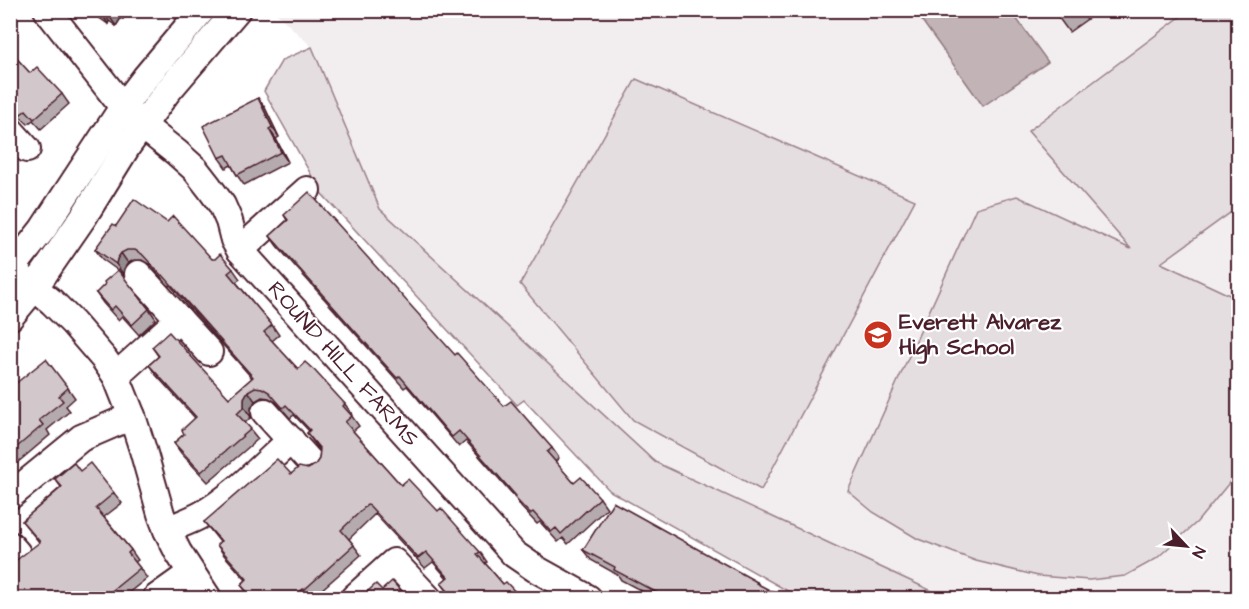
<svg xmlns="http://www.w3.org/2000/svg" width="1249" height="609" font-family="'Architects Daughter',sans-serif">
  <rect width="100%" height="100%" fill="#fff"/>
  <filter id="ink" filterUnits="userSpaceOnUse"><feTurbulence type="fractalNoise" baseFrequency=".0167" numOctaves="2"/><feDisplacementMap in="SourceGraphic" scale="12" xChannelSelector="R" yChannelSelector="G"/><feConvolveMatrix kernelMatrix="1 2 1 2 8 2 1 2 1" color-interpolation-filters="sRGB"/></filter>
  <g filter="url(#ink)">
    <path fill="#f2eeef" d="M276,10L1238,11V598H947L655,462L380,209L312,47L275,12Z"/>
    <g fill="#e5dee0" stroke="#987e86" stroke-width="1.5">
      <path d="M1188,11H1238V207L1161,263L1238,299V472L1197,522L1156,559L1125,576L1089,580L1038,576L976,561L918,539L873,512L848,491L976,208L1017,196L1131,249L1028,131Z"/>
      <path d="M312,47L380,209L655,462L947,598H800L610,491L524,400L517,405L322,194L264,91L282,60Z"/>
      <path d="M636,79L915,200L761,490L633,420L520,284Z"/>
    </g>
    <path fill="#c1b3b6" stroke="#91787e" stroke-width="1.5" d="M915,11H1011L1048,62L983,106Z"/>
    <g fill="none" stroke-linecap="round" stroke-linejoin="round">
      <g stroke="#4a1f2b" stroke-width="30">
        <g id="minor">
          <path d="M47,10L123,107L143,126L177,153L195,169L209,187L222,205L229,221L234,240L240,250L514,554L536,569L588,598"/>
          <path d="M10,130L27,149"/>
          <path d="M240,250L307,190"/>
          <path d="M10,268L52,302L73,323L104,359L116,376L132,416L143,450L161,514L167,530L178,552L208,598"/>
          <path d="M10,271L43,229L123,107L145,78L202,10"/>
          <path d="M138,274L209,352"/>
          <path d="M10,317L35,287L84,216L128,145L167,92L237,10"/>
          <path d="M116,376L179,319"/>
          <path d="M265,412L312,464"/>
          <path d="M10,496L81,438L132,416"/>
          <path d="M167,530C178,525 190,521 201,515C232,498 264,464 291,440"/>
          <path d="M10,545L17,553"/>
          <path d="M156,598L191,573"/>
          <path d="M354,598L394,562L428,598"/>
        </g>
      </g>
      <use href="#minor" stroke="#fff" stroke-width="26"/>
    </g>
    <g fill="#b5abaf" stroke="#4a1f2b" stroke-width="1.5">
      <path d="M88,10H129L123,19L121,18L116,26L109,21L108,24Z"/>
      <path d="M1053,10H1100L1069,32Z"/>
      <path d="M10,51L30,73L62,94L69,104L41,129L33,120L28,124L10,107Z"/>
      <path d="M258,98L265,108L279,137L276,139L288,162L244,185L237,175L231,165L226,168L219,158Z"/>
      <path d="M284,215L455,355L504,406L552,448L559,458L555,462L574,483L600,498L607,508L568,544L563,538L558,542L540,522L537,524L521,507L515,497L466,441L459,447L407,386L404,388L277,246L270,236L287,220Z"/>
      <path d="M116,226L212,259L233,269L240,279L236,282L272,325L279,335L272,341L298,369L345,404L352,414L351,415L359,426L353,431L401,485L438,511L480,552L487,562L485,563L503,584L521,598H453L441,583L447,578L433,562L425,568L375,514L349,539L361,555L312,598H251L241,585L246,580L224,555L217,545L220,542L204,522L291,474L315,465L319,459L320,451L307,433L309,431L294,415L290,418L276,402L269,398L262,397L255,401L251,408V417L245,423L258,439L208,482L181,453L174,443L184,434L195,418L156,375L149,365L159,357L152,347L229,398L252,378L170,285L169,286L149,264L142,260H134L128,263L124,269L123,274L102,259L95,249Z"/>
      <path d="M96,293L149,309L156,319L139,335L122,316L118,320L103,303Z"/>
      <path d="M10,388H68L75,398L66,406L70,411L47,430L50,435L10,469Z"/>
      <path d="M80,471L114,493L122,503L104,517L131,550L138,560L135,562L147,578L122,598H10L39,542L22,521L61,487L55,479Z"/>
      <path d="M583,550L757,582L759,585L784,598H655L621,580L618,575L591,560Z"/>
    </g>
    <g fill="#938b8e" stroke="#4a1f2b" stroke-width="1.5">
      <path d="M99,10H102L109,21L108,24Z"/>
      <path d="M107,10H116L121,18L116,26L106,12Z"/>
      <path d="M117,10H129L123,19Z"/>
      <path d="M258,98L265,108L279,137L272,127Z"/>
      <path d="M269,129L276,139L288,162L281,152Z"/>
      <path d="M121,253L128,263L124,269L123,274L116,264L117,259Z"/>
      <path d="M248,391L255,401L251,408V417L244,407V398Z"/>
    </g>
    <g fill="#d2c7cb" stroke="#4a1f2b" stroke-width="1.5">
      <path d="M1053,10H1070L1059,18Z"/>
      <path d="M10,51L30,73L37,67L62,94L34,119L26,110L21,114L10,104Z"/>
      <path d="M258,98L272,127L269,129L281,152L237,175L226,155L219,158L203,126Z"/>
      <path d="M309,192L455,355L457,353L504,406L511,401L552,448L547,452L574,483L581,477L600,498L561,534L556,528L551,532L533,512L530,514L514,497L516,496L459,431L452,437L400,376L397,378L270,236L288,220L284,215Z"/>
      <path d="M134,199L167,222L173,216L212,259H215L220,254L233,269L228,273L272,325L264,332L298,369L305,362L315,371L345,404L343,406L352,416L345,422L401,485L408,479L438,511L441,508L480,552L477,554L503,584L506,582L521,598H454L441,583L448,577L426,552L418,558L368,504L341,530L354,545L304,590L303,589L292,598H253L241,585L247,579L217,545L221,541L204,522L277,459L291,474L299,467L308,469L315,465L319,459L320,449L307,433L310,430L286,405L283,408L269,392L262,388L255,387L248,391L244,398V407L237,414L251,429L201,472L174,443L184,434L182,430L196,417L149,365L159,356L152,347L169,332L229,398L253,377L163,275L162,276L142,254L135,250H127L121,253L117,259L116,264L95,249L113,224L116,226Z"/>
      <path d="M118,270L149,309L132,325L115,306L111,310L96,293L105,284L104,282Z"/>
      <path d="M46,359L68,388L59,396L63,401L39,420L43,425L10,453V388Z"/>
      <path d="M74,463L80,471L90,463L114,493L96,508L131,550L128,553L140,568L103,598H95L93,595L89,598H80L74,591L65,598H10V565L40,542L22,521L62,487L55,479Z"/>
      <path d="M613,502L757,582L756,583L784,598H667L614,570L615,567L583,550Z"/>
      <path d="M392,581L407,598H360L376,584L382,590Z"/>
    </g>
  </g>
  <defs>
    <g id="school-disc" transform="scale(1.5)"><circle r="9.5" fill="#c8321e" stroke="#fff"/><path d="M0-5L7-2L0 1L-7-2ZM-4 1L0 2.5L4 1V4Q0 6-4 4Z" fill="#fff"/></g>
  </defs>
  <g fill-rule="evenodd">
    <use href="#school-disc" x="878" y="335"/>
  </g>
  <g text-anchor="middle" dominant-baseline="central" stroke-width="4.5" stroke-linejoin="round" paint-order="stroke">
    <g font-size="22" font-weight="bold" fill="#4a1f2b" stroke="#fff" text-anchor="start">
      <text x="899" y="322">Everett Alvarez<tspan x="899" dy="25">High School</tspan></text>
    </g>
    <g font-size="22" fill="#4a1f2b" stroke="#fff">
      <text transform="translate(343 364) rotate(48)">ROUND HILL FARMS</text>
    </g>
  </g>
  <rect width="1249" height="609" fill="none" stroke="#fff" stroke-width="36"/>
  <rect x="18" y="18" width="1213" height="573" fill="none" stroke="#4a1f2b" stroke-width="2" filter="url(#ink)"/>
  <g transform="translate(1186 546) rotate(116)" stroke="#ffffff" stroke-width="4.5" paint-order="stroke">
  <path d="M0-4.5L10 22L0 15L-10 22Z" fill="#4a1f2b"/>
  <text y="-9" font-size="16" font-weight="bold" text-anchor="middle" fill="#4a1f2b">N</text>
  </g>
</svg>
